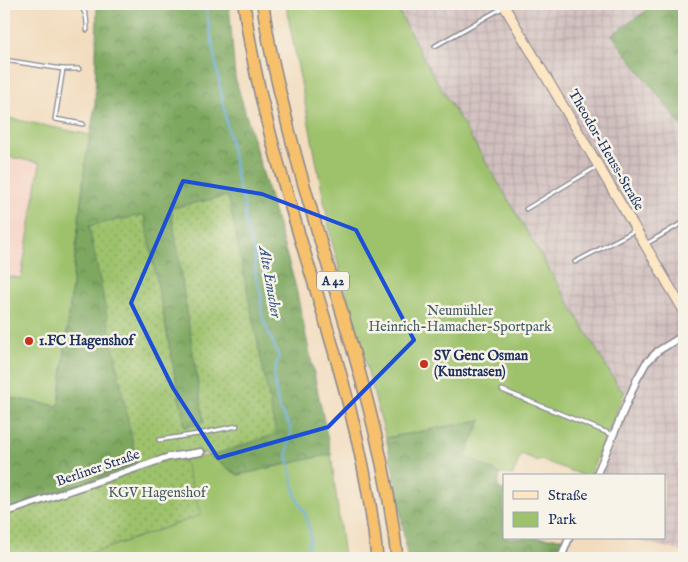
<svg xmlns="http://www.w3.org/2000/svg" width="688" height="562" font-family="'IM FELL English',serif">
  <defs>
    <pattern id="industrial-grid" width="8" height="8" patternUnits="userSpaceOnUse" patternTransform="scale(1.25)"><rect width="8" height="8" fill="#d1bfbe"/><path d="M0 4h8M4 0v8" fill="none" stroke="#b3a4a6"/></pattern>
    <pattern id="forest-crowns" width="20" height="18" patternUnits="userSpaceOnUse" patternTransform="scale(1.25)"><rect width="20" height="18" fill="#7ea860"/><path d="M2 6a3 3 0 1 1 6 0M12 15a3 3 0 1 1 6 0" fill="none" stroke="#668952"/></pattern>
    <pattern id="garden-dots" width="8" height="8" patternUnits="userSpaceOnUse" patternTransform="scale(1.25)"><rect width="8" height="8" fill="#9ec26c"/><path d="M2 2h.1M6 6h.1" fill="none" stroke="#809e5c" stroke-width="1.8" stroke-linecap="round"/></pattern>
  </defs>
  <rect width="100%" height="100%" fill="#f7f3e8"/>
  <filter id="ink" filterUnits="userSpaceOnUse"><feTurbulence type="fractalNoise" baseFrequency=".02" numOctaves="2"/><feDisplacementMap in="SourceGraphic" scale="10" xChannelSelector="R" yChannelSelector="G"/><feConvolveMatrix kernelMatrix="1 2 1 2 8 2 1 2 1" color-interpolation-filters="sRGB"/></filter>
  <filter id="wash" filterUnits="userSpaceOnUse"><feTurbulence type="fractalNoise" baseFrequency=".0096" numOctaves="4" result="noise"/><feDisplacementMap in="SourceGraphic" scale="20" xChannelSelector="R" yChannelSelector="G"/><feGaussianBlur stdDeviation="1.12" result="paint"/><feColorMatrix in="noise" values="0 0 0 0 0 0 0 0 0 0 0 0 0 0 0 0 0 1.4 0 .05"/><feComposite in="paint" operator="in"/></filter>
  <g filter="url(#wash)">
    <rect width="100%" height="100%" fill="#f2dcbd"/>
    <path fill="#f6d2c4" d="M4,156L40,163L21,279L4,276Z"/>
    <path fill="url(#industrial-grid)" d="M395,4H644L647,10L613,35L681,125L684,124V552L629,538H664V476H600L634,396L619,388L496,179L423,58Z"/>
    <g fill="#9ec26c" stroke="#5c7865">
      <path d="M287,4H395L423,58L496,179L619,388L625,392L589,476H585L539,459L538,461L521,454L513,475L500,474L465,456L481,420L386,438L332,242L287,11Z"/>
      <path d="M4,117L90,135L85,165L59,406L4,397V276L21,278L40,163L4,156Z"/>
      <path d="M331,454L344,558H78L201,515L183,459L210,456L238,475Z"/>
    </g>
    <g fill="url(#forest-crowns)" stroke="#4c6c5f">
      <path d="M97,4H229L235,77L295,284L331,454L238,475L205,453L227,196L171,208L204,423L185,427L144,215L137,464L4,511V397L59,406L85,165L95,106Z"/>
      <path d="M644,4H684V124L681,125L612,35L647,10Z"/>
      <path d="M481,420L465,456L500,474L498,488L504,490V538H563L554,558H407L398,495L386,438Z"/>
    </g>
    <path fill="url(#garden-dots)" stroke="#5c7865" d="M228,196L276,434L210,456L205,453L184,459L201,515L78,558H4V511L137,464L89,226L144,215L185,427L204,423L171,208Z"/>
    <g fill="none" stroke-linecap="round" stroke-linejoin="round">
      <path stroke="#70b0e4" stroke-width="2" d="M205,4L239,190L244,202L246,228L254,250L256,278L261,294V307L263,319L279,357L274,375L276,393L280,410L290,426L291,433L287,454L296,497L305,513L311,537L307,549L308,558"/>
    </g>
  </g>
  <g filter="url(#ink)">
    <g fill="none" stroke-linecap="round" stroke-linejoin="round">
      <g stroke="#86868e" stroke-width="5.5">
        <g id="lane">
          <path d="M76,4C87,10 87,18 87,30"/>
          <path d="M435,46L504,7"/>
          <path d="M4,60L63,69L55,119L83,124"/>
          <path d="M63,69H79"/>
          <path d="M526,209L598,166"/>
          <path d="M646,244L684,222"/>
          <path d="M575,262L636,230"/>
          <path d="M502,390L613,435"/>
          <path d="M159,440L198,434L237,426"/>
        </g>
      </g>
      <g stroke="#86868e" stroke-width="9">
        <g id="street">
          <path d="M596,476L637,379L646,363L658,351L684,335"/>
          <path d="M4,513L169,457L201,452"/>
          <path d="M561,558L569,538"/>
        </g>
      </g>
      <g stroke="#86868e" stroke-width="11">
        <path id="secondary" d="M503,4L684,311"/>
      </g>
      <g stroke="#86868e" stroke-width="14">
        <g id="highway">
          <path d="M244,4C269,193 359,368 377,558"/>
          <path d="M263,4C268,46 279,88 289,130C325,272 382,411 397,558"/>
        </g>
      </g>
      <use href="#lane" stroke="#fff" stroke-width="3"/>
      <use href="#street" stroke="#fff" stroke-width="6"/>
      <use href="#secondary" stroke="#fce6c4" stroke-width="9"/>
      <use href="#highway" stroke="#f7c06c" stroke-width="11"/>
    </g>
  </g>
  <path fill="none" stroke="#1d4ed8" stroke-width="4" stroke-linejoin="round" d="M183,181L262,194L356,230L414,340L328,427L218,458L173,388L131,303Z"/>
  <g fill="#c8321e" stroke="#f7f3e8" stroke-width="2">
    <circle cx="29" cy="341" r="5"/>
    <circle cx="424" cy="364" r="5"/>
  </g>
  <g text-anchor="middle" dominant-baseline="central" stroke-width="5" stroke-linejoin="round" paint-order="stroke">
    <rect fill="#f7f3e8" stroke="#5d6a87" stroke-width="1" x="317" y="271.5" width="32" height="19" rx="4"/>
    <g font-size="12" font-weight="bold" fill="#1b2f5e">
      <text x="333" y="281">A 42</text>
    </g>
    <g font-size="14" fill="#1b2f5e" stroke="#f7f3e8">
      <text transform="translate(606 150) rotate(60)">Theodor-Heuss-Straße</text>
      <text transform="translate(98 468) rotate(-19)">Berliner Straße</text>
    </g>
    <g font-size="14" fill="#425b62" stroke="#f7f3e8">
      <text x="460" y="311">Neumühler<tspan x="460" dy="16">Heinrich-Hamacher-Sportpark</tspan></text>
      <text x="157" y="493">KGV Hagenshof</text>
    </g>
    <g font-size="14" font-weight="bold" fill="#1b2f5e" stroke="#f7f3e8" text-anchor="start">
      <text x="39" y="341">1.FC Hagenshof</text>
      <text x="434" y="356">SV Genc Osman<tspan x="434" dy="16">(Kunstrasen)</tspan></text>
    </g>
    <g font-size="15" font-style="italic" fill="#355686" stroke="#f7f3e8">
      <text transform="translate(270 282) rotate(80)">Alte Emscher</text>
    </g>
  </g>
  <rect width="688" height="562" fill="none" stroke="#f7f3e8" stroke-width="20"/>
  <rect x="503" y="474" width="162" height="65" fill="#f7f3e8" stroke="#9fa5b1"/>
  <rect x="513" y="491" width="25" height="8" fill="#fce6c4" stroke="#9fa5b1"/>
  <text x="548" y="500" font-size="15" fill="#1b2f5e">Straße</text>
  <rect x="513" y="512" width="25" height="15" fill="#9ec26c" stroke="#9fa5b1"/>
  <text x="548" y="524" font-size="15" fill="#1b2f5e">Park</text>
</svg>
